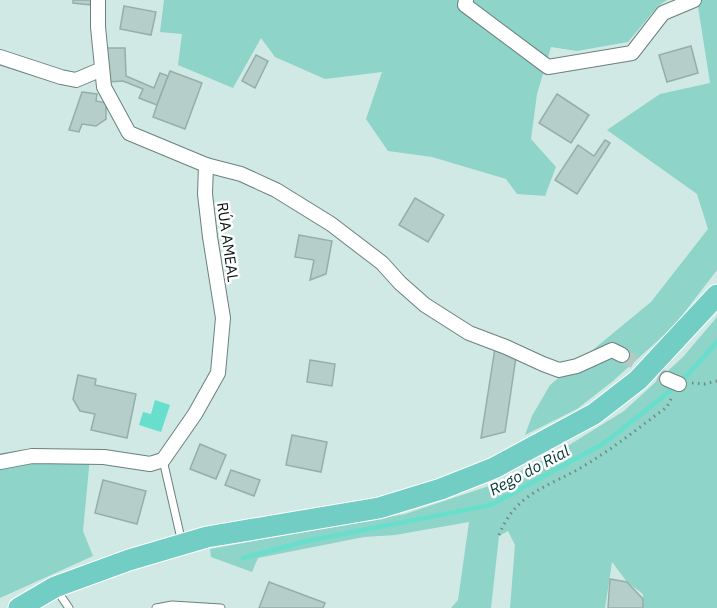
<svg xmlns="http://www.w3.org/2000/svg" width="717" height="608" font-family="'IBM Plex Sans',sans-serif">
  <rect width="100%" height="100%" fill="#d0e9e4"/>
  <g fill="#8ed4c8">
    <path d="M164,0H667L658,6L628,42L577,51L551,47L537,94L531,139L556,167L545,196L517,194L506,179L432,157L388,151L366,119L382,72L325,79L275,57L261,38L233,88L178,65L182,34L160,32Z"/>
    <path d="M697,0H717V270L674,326L613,381L577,409L525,435L532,416L550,385L651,302L708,229L697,194L607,130L660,94L710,83Z"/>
    <path d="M717,317V608H643V594L627,582L612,562L605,608H510L515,545L508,531L499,536L491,608H451L458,600L469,522L395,535L364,537L258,558L252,572L211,557L210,549L405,514L489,486L553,455L624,411L683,357Z"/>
    <path d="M90,457L83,531L93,556L0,598V463Z"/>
  </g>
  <path fill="#68decc" d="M155,400L170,405L161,432L139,425L143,412L151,414Z"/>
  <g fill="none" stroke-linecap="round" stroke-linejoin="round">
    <path stroke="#68decc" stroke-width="4.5" d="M243,558L307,541L491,505L603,444L679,384L717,342"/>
  </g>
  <g fill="#b5cec9" stroke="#96aeaa" stroke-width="1.5">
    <path d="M73,0H91L90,5L73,3Z"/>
    <path d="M124,6L156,12L151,35L120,29Z"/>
    <path d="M691,46L698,73L667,82L659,55Z"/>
    <path d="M106,48H125L126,76L154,88L160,73L168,76L157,105L139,98L143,89L123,81L108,82Z"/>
    <path d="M256,55L268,61L255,88L242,81Z"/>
    <path d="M170,71L202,83L185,129L153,117L157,105Z"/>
    <path d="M82,92L97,94L96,101L106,103V119L96,126L82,124L79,132L69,130Z"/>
    <path d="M557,94L589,115L571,143L539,123Z"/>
    <path d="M605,140L610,143L577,194L555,180L578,145L594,156Z"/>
    <path d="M415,198L444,215L428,242L399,225Z"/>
    <path d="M299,235L332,241L326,274L310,280L314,260L295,257Z"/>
    <path d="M495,348L516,357L505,432L481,438Z"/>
    <path d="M310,360L335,364L332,386L307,382Z"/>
    <path d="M78,375L96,379L95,385L136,394L127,438L91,430L95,414L80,411L73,399Z"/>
    <path d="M292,435L327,442L321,472L286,465Z"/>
    <path d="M200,444L226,455L216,479L190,469Z"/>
    <path d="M231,470L260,480L254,496L225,485Z"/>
    <path d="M103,480L146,491L137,524L95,513Z"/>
    <path d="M610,579L627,582L643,599V608H608Z"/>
    <path d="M269,582L325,603L323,608H259Z"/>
  </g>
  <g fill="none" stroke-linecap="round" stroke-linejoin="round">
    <path stroke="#b2c9c4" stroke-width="14" stroke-dasharray="14 7" stroke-linecap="butt" d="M622,355L667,379"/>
    <g stroke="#6a817d" stroke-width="9">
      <g id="service">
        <path d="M163,460L182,543"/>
        <path d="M56,589L69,608"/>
        <path d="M156,608L172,605L221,608"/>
      </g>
    </g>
    <g stroke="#6a817d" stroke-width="16">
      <g id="minor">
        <path d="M466,0L465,5L548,67L632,53L663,13L694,0"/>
        <path d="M0,57L61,77L76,80L102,69"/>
        <path d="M206,165L241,174L276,190L331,224L382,263L400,283L425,305L469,333L506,347L543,364L559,370L577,366L612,350L622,355"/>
        <path d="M667,379L679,384"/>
        <path d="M0,462L32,456L104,457L150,464L163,460L195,414L218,373L223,318L210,237L205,194L206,165L129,133L104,87L98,27V0"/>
      </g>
    </g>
    <g stroke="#fff" stroke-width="23">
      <path id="primary" d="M19,608L55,587L129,560L207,537L379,508L441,489L494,468L594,414L638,380L717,295"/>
    </g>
    <g stroke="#768784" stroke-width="3" stroke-dasharray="1.5 4.5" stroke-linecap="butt">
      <path d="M692,383L704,384L717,381"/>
      <path d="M499,535C517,490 551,487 587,464C615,447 641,426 667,407L672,397"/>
    </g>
    <use href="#service" stroke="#fff" stroke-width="7"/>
    <use href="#minor" stroke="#fff" stroke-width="14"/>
    <use href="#primary" stroke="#72cec4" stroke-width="21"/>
  </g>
  <g text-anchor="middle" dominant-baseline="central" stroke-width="5" stroke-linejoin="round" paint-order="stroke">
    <g font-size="15" fill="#091110" stroke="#fff">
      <text transform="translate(228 242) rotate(82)">RÚA AMEAL</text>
    </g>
    <g font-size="16" font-style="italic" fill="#013b34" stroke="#fff">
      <text transform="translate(529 470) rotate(-28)">Rego do Rial</text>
    </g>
  </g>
</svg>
